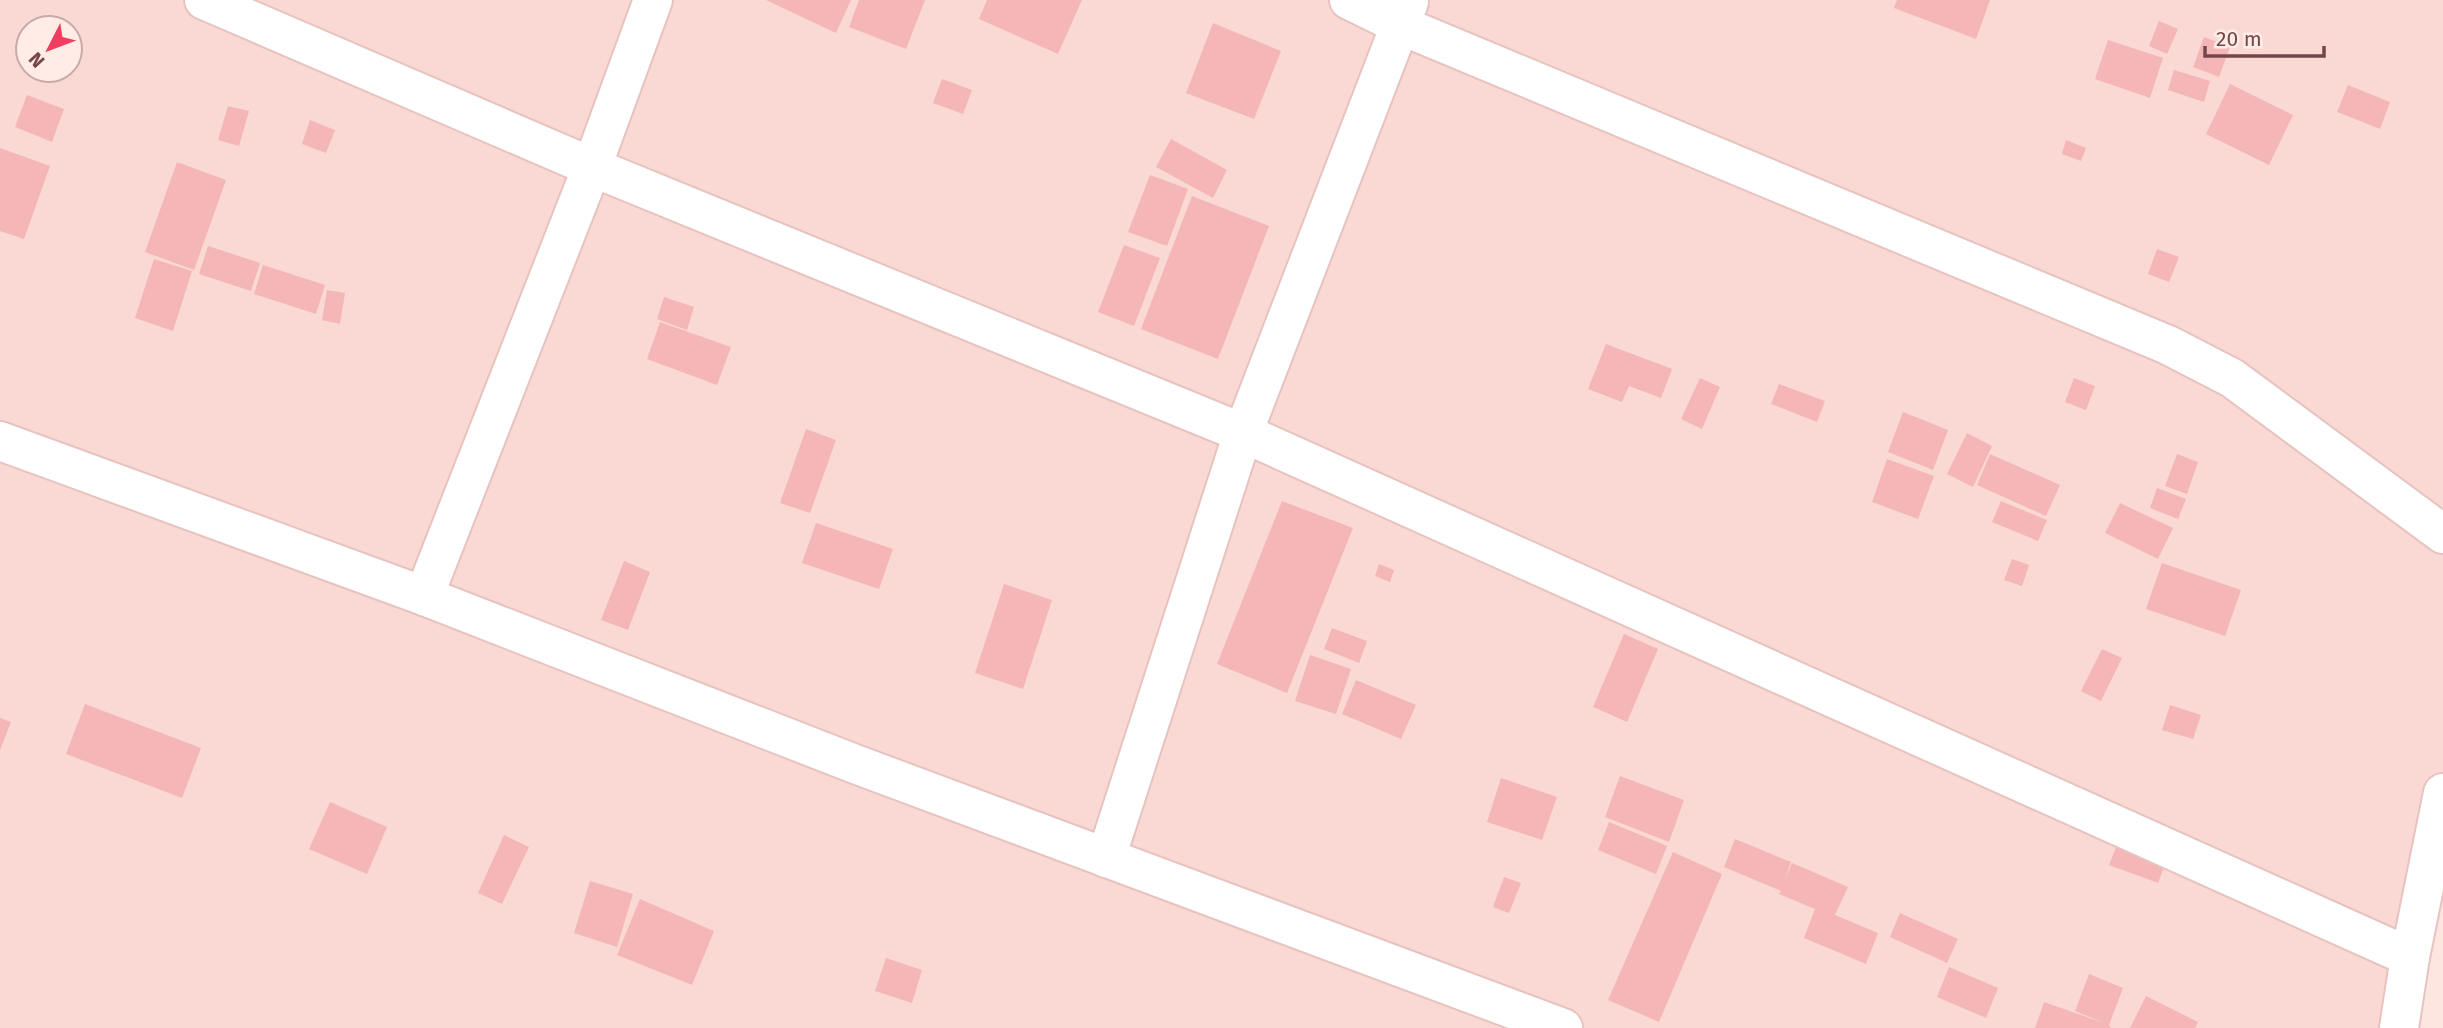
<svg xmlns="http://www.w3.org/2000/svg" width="2443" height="1028" font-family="'Fira Sans',sans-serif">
  <rect width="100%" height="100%" fill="#fde6e0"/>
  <path fill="#fad9d4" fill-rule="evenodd" d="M0,0H2443V792L2399,1028H0ZM28,28H70V70H28Z"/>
  <g fill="#f4b6b7">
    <path d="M766,0H851L836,33Z"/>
    <path d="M859,0H925L906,49L849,27Z"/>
    <path d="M987,0H1082L1058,54L979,19Z"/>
    <path d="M1897,0H1990L1976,39L1894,8Z"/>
    <path d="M2159,21L2178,29L2167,54L2149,46Z"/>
    <path d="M1213,23L1281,51L1254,119L1186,93Z"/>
    <path d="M2204,37L2230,47L2219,77L2193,67Z"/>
    <path d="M2108,40L2163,58L2150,98L2095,79Z"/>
    <path d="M2174,70L2210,81L2204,102L2168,90Z"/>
    <path d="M942,79L972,90L963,114L933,103Z"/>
    <path d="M2230,84L2293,115L2269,165L2206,134Z"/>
    <path d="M2348,85L2390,102L2380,129L2337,112Z"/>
    <path d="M27,95L64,109L52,142L15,127Z"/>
    <path d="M228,106L249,111L239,146L218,140Z"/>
    <path d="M310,120L335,130L326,153L302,144Z"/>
    <path d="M1171,139L1227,170L1213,198L1156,167Z"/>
    <path d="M2066,140L2086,148L2081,161L2062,154Z"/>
    <path d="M0,148L50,166L24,239L0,231Z"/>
    <path d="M177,162L226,180L194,270L145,252Z"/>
    <path d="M1150,175L1188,189L1167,246L1128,232Z"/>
    <path d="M1192,196L1269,226L1218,359L1141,329Z"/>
    <path d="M1124,245L1160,258L1134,326L1098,312Z"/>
    <path d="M208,246L260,263L251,291L199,274Z"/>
    <path d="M2157,249L2179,257L2169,282L2148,274Z"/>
    <path d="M154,259L192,271L173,331L135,318Z"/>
    <path d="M263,265L325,285L316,314L254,294Z"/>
    <path d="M327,290L345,293L340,324L322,320Z"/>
    <path d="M664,297L694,307L687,330L657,319Z"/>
    <path d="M660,322L731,347L717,385L647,359Z"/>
    <path d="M1606,344L1672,369L1661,398L1629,386L1622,402L1588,389Z"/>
    <path d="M1700,378L1720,387L1702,429L1681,419Z"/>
    <path d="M2074,378L2095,386L2086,410L2065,402Z"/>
    <path d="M1779,384L1825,401L1817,422L1771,404Z"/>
    <path d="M1903,412L1948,430L1933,470L1888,452Z"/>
    <path d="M806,429L836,440L810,513L780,503Z"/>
    <path d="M1967,433L1992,446L1973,487L1947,474Z"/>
    <path d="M1990,454L2060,485L2046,516L1977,485Z"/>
    <path d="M2177,454L2198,462L2187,494L2165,486Z"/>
    <path d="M1887,459L1934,476L1918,519L1872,502Z"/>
    <path d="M2157,488L2186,499L2178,519L2150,508Z"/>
    <path d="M1282,501L1353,528L1287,693L1217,664Z"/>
    <path d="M2001,501L2047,520L2038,541L1992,522Z"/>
    <path d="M2120,503L2173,528L2158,559L2105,533Z"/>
    <path d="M816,523L893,549L879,589L802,563Z"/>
    <path d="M2012,559L2029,565L2022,586L2004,580Z"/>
    <path d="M624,561L650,572L628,630L601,620Z"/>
    <path d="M2162,563L2241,590L2225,636L2146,609Z"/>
    <path d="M1379,564L1394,570L1390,582L1375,576Z"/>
    <path d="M1004,584L1052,600L1023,689L975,673Z"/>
    <path d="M1332,628L1367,641L1359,663L1324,649Z"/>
    <path d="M1624,634L1658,649L1627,722L1593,707Z"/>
    <path d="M2102,649L2122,658L2101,701L2081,691Z"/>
    <path d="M1310,655L1351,669L1336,714L1295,701Z"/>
    <path d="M1356,680L1416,705L1401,739L1342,714Z"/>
    <path d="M85,704L201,748L182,798L66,754Z"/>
    <path d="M2170,705L2201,715L2193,739L2162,730Z"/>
    <path d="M0,718L11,722L0,750Z"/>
    <path d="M1620,776L1684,800L1669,842L1605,817Z"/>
    <path d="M1501,778L1557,797L1542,840L1487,822Z"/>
    <path d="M330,802L387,827L367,874L309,849Z"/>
    <path d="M1609,822L1667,846L1656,874L1598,850Z"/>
    <path d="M504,835L529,847L502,904L478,893Z"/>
    <path d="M1735,839L1791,862L1785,879L1792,863L1848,887L1835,915L1878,933L1866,964L1804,938L1815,909L1779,894L1781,891L1724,867Z"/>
    <path d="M2117,845L2165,864L2158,883L2109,865Z"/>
    <path d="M1673,852L1722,874L1659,1022L1608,1000Z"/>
    <path d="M1504,877L1521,883L1509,913L1493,907Z"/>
    <path d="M590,881L633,894L617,947L574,933Z"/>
    <path d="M640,899L714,931L692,985L617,955Z"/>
    <path d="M1900,913L1958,939L1947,963L1890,937Z"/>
    <path d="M886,958L922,970L912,1003L875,991Z"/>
    <path d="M1949,967L1998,988L1986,1018L1937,997Z"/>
    <path d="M2089,974L2123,988L2109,1025L2111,1028H2035L2044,1002L2104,1023L2075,1011Z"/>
    <path d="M2146,996L2198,1022L2195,1028H2130Z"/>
  </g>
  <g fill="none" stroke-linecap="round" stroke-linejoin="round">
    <g stroke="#e7c3c0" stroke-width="42">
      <g id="minor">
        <path d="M204,0L592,167L1243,433L2410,957"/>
        <path d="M1349,0L1400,25L2168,345L2232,378L2443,534"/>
        <path d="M0,441L424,596L855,764L1563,1028"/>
        <path d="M424,596L592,167L653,0"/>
        <path d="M1106,858L1243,433L1409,2"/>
        <path d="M2399,1028L2410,957L2443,793"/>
      </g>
    </g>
    <use href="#minor" stroke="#fff" stroke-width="38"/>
  </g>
  <g transform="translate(49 49) rotate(228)"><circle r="33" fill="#ffece7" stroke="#c8aaa8" stroke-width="2"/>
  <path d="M0-5L12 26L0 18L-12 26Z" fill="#ef3e60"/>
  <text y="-10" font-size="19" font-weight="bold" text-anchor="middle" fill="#754649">N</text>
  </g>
  <path d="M2205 46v10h119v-10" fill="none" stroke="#754649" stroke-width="3.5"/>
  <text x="2216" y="46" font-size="21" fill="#754649" stroke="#ffece7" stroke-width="5" paint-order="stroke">20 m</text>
</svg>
